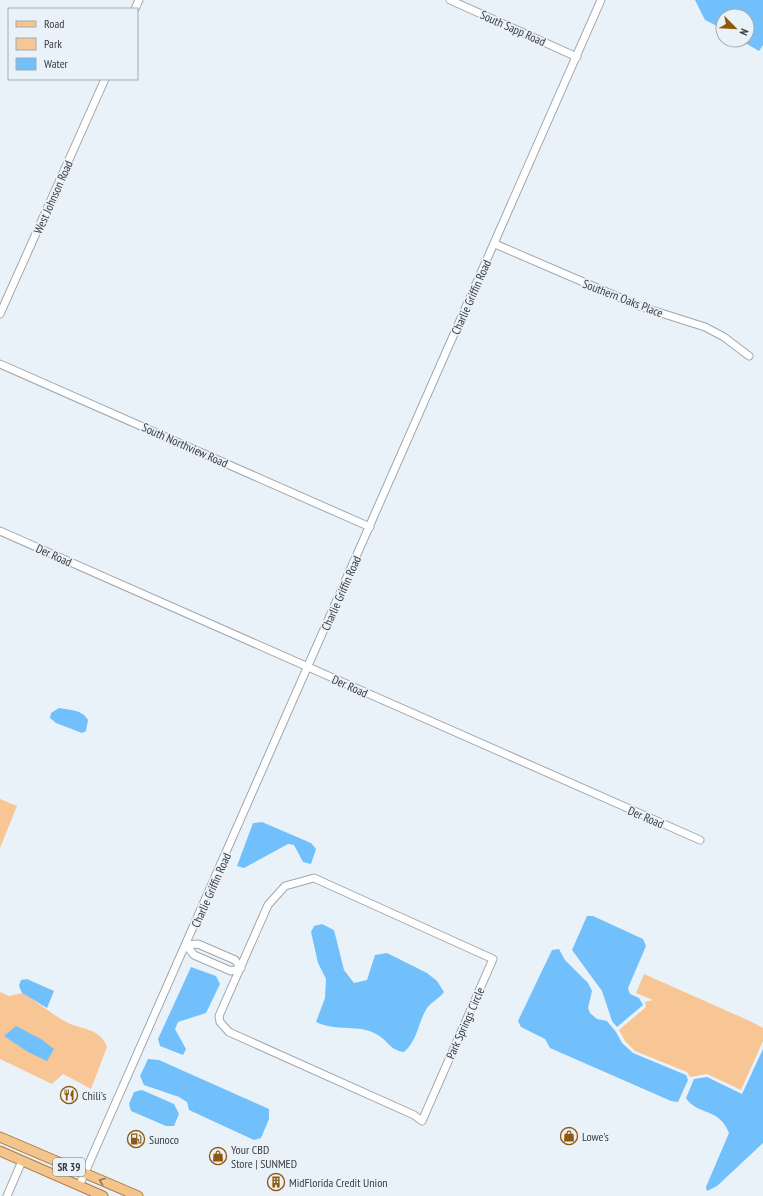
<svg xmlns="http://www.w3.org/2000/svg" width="763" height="1196" font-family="'PT Sans Narrow',sans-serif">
  <rect width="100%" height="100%" fill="#eaf2f9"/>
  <g fill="#f7c694">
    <path d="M0,799L17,806L0,848Z"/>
    <path d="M644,974L752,1022L763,1028V1041L741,1090L707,1074L690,1077L687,1072L635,1051L625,1041L619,1030L646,1007L645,1002L653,1000L636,993Z"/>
    <path d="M0,992L9,996L22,993C36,1001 49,1012 64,1021C80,1030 100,1027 107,1047L91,1089L63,1074L52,1084L0,1059Z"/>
  </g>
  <g fill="#71c0fc">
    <path d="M695,0H763V45L759,51L740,40H747V16H723V29L705,20Z"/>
    <path d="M59,708C70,710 83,710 88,720L86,731L82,733L56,723L50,718L51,713Z"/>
    <path d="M262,822L311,843L316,849L311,864L303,862L294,845L288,844L244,868L237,866L253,823Z"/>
    <path d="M587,916H593L643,939L646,946L628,988L630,994L639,998L643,1005L617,1027L612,1021L602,991L572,950Z"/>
    <path d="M322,924L334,930L344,970L354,983L367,980L375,955L387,953L427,973L437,981L444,992C439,999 431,1002 427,1008C418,1022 418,1040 404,1052C389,1050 388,1040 376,1034C359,1024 337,1032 316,1022L325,998L326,979L318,963L311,932L314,926Z"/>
    <path d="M559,949L565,960L588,983L592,991L588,1008L590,1013L597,1019L607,1021L616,1032L622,1043L633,1053L686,1075L688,1080L678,1102L671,1101L550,1048L545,1039L521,1027L518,1021L552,950Z"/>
    <path d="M191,967L216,976L220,984L206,1013L178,1022L175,1029L186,1049L183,1055L160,1046L158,1039Z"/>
    <path d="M27,979L54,991L47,1008L22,993L19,986L21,980Z"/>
    <path d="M16,1026L41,1039L54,1049L47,1061L28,1052L4,1036Z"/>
    <path d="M763,1049V1143L717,1186L707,1191L706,1187L729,1133C719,1107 696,1115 686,1098L694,1079L707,1077L742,1094Z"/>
    <path d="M148,1059L159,1060L269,1109V1119L261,1138L254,1140L189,1110L187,1102L179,1097L144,1085L140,1076Z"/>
    <path d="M142,1090L174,1104L179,1114L174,1126H166L131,1111L129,1104L134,1092Z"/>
  </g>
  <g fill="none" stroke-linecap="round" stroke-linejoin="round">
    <g stroke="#9fa7ae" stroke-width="9">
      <g id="minor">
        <path d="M450,0L577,57"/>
        <path d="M135,9L139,0"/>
        <path d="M495,244L639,306L705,327L724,337L749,356"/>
        <path d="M0,314L105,79"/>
        <path d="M0,364L370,527"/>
        <path d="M0,531L700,840"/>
        <path d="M314,878L493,959L422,1121L414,1115L229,1032L220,1022L219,1016L268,905L285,886Z"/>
        <path d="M198,944L235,960L241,968L231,971L194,955L186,945Z"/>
        <path d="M79,1186L601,0"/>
        <path d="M7,1196L22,1161"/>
      </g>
    </g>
    <g stroke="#ad7b40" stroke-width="11">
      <g id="major">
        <path d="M0,1137L138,1196"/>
        <path d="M0,1151L103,1196"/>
      </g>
    </g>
    <use href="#minor" stroke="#fff" stroke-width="7"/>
    <use href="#major" stroke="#f4c48d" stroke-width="9"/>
  </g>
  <defs><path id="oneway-chevron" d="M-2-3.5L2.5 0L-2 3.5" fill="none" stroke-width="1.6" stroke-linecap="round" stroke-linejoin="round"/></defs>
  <use stroke="#8d7962" href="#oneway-chevron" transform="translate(102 1181) rotate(-158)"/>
  <defs>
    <g id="restaurant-ring" transform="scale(0.9)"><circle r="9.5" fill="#eaf2f9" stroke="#8f580e" stroke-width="1.5"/><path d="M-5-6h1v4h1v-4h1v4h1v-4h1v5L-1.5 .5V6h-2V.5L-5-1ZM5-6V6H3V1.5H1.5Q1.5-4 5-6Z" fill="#8f580e"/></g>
    <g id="shop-ring" transform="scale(0.9)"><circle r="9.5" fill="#eaf2f9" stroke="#8f580e" stroke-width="1.5"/><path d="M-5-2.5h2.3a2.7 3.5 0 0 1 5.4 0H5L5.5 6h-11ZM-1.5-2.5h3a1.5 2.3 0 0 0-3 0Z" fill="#8f580e"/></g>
    <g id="fuel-ring" transform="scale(0.9)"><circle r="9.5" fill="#eaf2f9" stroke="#8f580e" stroke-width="1.5"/><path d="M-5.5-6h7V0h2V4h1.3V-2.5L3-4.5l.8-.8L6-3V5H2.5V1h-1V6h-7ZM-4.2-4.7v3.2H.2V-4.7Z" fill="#8f580e"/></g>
    <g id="building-ring" transform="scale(0.9)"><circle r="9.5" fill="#eaf2f9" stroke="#8f580e" stroke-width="1.5"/><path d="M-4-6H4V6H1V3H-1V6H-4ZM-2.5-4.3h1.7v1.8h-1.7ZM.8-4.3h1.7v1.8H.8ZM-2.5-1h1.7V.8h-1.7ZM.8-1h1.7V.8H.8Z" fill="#8f580e"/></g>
  </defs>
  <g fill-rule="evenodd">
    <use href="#restaurant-ring" x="69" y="1095"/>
    <use href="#shop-ring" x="569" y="1136"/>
    <use href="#fuel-ring" x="136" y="1139"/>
    <use href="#shop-ring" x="218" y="1156"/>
    <use href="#building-ring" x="276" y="1182"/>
  </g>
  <g text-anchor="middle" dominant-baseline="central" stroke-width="3.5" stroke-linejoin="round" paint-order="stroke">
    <rect fill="#eaf2f9" stroke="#6e7377" stroke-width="1" x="53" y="1158" width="32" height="18" rx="3"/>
    <g font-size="11" font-weight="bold" fill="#393c3f">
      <text x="69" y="1167">SR 39</text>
    </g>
    <g font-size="12" fill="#393c3f" stroke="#eaf2f9">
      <text transform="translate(513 28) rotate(24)">South Sapp Road</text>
      <text transform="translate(53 197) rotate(-66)">West Johnson Road</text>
      <text transform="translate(471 297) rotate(-66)">Charlie Griffin Road</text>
      <text transform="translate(623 298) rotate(21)">Southern Oaks Place</text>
      <text transform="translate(185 445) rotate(24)">South Northview Road</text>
      <text transform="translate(54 555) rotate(24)">Der Road</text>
      <text transform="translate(341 593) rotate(-66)">Charlie Griffin Road</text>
      <text transform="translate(350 686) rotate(24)">Der Road</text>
      <text transform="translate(646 817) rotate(23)">Der Road</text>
      <text transform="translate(211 890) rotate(-66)">Charlie Griffin Road</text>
      <text transform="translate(465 1023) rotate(-66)">Park Springs Circle</text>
    </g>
    <g font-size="12" fill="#393c3f" stroke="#eaf2f9" text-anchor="start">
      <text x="82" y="1095">Chili's</text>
      <text x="582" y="1136">Lowe's</text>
      <text x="149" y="1139">Sunoco</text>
      <text x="231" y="1149">Your CBD<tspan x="231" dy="14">Store | SUNMED</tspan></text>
      <text x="289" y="1182">MidFlorida Credit Union</text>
    </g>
  </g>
  <rect x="8" y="8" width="130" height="72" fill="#eaf2f9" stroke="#a3a9af"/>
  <rect x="16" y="21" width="20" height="6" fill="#f4c48d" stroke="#a3a9af"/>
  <text x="44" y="28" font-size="12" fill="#393c3f">Road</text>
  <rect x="16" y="38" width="20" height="12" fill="#f7c694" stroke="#a3a9af"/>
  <text x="44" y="48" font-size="12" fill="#393c3f">Park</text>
  <rect x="16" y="58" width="20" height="12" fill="#71c0fc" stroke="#a3a9af"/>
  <text x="44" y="68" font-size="12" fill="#393c3f">Water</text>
  <g transform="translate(735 28) rotate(114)"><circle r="19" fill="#eaf2f9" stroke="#a3a9af"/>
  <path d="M0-3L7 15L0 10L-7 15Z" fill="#8f580e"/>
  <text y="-6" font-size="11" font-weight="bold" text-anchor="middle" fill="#393c3f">N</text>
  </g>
</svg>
